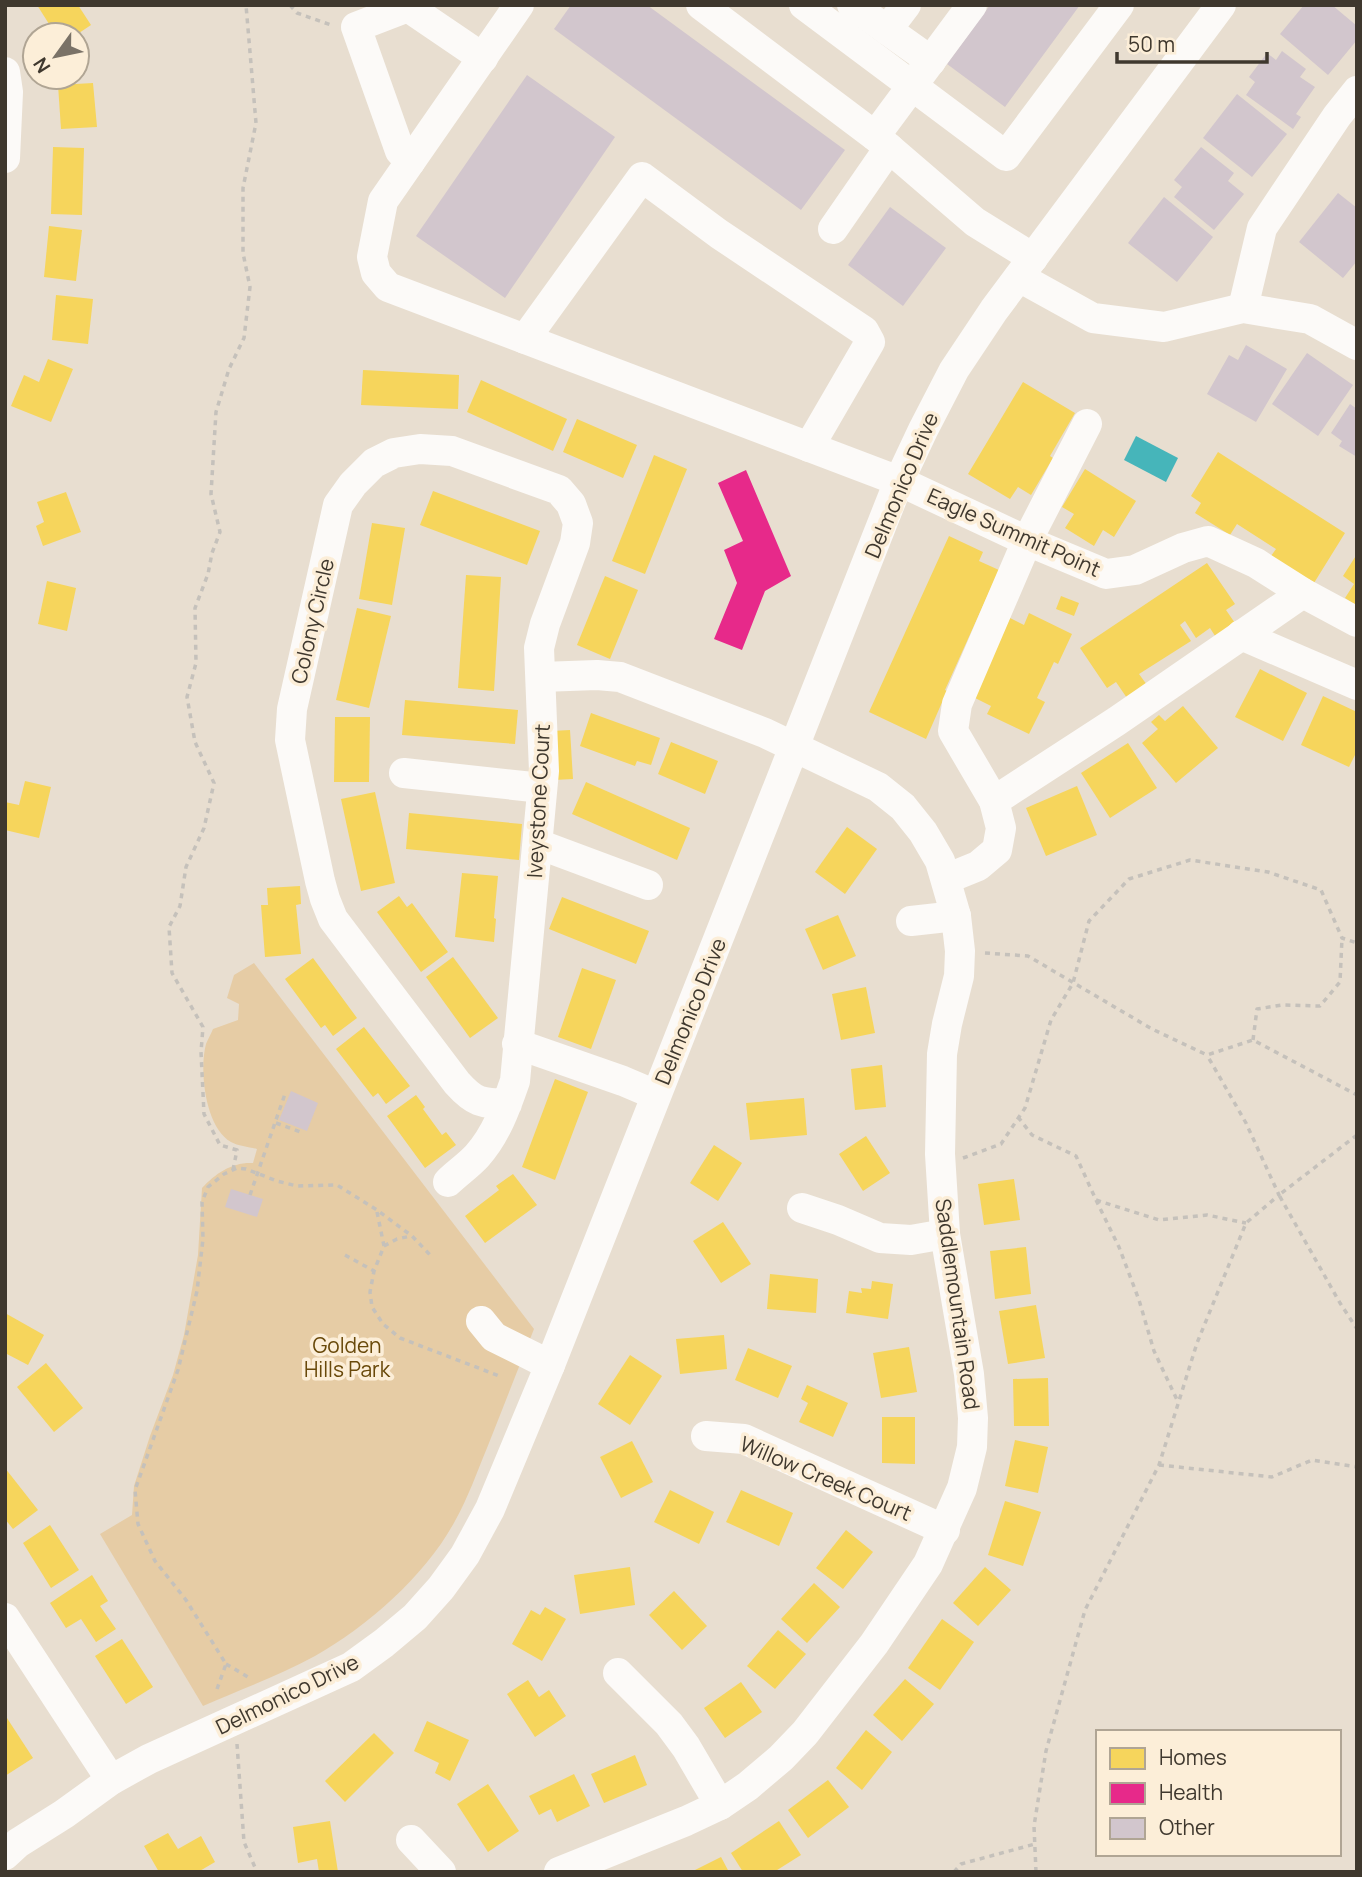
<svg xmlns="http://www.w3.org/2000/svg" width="1362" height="1877" font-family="Manrope,sans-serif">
  <rect width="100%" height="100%" fill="#e8ded0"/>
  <path fill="#e6cca5" d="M254,963L534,1329C518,1369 503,1408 487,1448C477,1472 468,1498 455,1521C426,1575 368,1626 315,1656C281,1675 239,1690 203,1706L100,1534L132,1515L134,1486L150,1436L173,1375L184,1335L198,1255L202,1188C216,1173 232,1162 253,1163L257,1149C249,1147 238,1146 231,1142C205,1127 199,1070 206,1044C208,1039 211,1034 213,1029L238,1020L239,1004L227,998L234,975Z"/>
  <path fill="#46b5ba" d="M1136,436L1178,458L1166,482L1124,460Z"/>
  <g fill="#f6d55c">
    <path d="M37,5H78L91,25L76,35H56Z"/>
    <path d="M93,83L97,127L61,129L58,85Z"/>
    <path d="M53,147L84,148L82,215L51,214Z"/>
    <path d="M49,226L82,230L76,281L44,277Z"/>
    <path d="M56,295L93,299L88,344L52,340Z"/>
    <path d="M48,359L73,369L51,422L11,406L24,375L39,382Z"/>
    <path d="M363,370L459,375L458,409L361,405Z"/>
    <path d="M481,380L567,419L553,451L467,412Z"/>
    <path d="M1023,382L1075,413L1050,456L1053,458L1031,495L1018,487L1010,499L968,474Z"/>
    <path d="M577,419L637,445L623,478L563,452Z"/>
    <path d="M1218,452L1345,533L1314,583L1271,556L1276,549L1237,524L1230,535L1195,513L1201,503L1191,496Z"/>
    <path d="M654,455L687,469L645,574L612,561Z"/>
    <path d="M1085,469L1136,501L1114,537L1103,530L1094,546L1065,528L1074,514L1062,507Z"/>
    <path d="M433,491L540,531L527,565L420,525Z"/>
    <path d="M66,492L81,532L43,546L36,526L44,522L37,502Z"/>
    <path d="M372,523L405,528L392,605L359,599Z"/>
    <path d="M949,536L983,552L979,561L999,570L945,690L947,691L926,739L869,712Z"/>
    <path d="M1357,554V606L1345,598L1354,584L1343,576Z"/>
    <path d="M1207,563L1235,604L1226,610L1237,626L1217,639L1210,628L1196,638L1185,621L1180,625L1191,641L1139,674L1147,685L1127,698L1116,682L1107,688L1080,648Z"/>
    <path d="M466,575L501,577L494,691L458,688Z"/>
    <path d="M605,576L638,590L610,659L577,645Z"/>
    <path d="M47,581L76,588L67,631L38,624Z"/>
    <path d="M1061,596L1079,603L1074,616L1056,609Z"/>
    <path d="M357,608L391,616L369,708L336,700Z"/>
    <path d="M1029,613L1072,634L1058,664L1054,662L1037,698L1045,702L1029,734L987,714L991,706L973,697L1010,618L1024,625Z"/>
    <path d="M1260,669L1307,693L1283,741L1235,717Z"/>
    <path d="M1323,696L1357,712V751L1349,767L1301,745Z"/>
    <path d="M405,700L518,710L515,744L402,735Z"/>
    <path d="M1183,706L1218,748L1176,783L1142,743L1158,729L1151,722L1159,715L1165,721Z"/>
    <path d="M591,713L660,738L651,765L637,761L635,766L580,746Z"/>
    <path d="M335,717H370L369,782H334Z"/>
    <path d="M570,730L573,779L554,780L551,731Z"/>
    <path d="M671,742L718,761L705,794L658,774Z"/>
    <path d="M1128,743L1157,788L1110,818L1081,773Z"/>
    <path d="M25,781L51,787L39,838L5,830V802L19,805Z"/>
    <path d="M586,782L690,828L677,860L572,814Z"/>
    <path d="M1077,786L1097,835L1046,856L1026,808Z"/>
    <path d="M375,792L395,883L361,891L341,799Z"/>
    <path d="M409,813L522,824L519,860L406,849Z"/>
    <path d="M847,827L877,849L845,894L815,872Z"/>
    <path d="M462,873L498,876L494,918L496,919L494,942L455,937Z"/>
    <path d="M300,886L301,904L296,905L301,954L265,957L261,905H268L267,888Z"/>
    <path d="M399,896L407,907L412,903L448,952L421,972L377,912Z"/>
    <path d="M562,897L649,931L636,964L549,929Z"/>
    <path d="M838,915L856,956L823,970L805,929Z"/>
    <path d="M453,957L498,1018L470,1038L426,977Z"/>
    <path d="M313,958L357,1018L333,1036L325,1025L321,1028L285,979Z"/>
    <path d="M582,968L616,980L591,1049L558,1037Z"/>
    <path d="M866,987L875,1033L841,1040L832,994Z"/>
    <path d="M364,1027L410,1086L386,1104L378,1093L373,1097L336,1049Z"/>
    <path d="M882,1065L886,1107L855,1110L851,1069Z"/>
    <path d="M555,1079L588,1092L555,1180L522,1167Z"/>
    <path d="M416,1095L425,1107L423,1109L442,1135L446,1132L456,1145L425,1168L387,1116Z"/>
    <path d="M804,1098L807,1135L750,1140L746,1103Z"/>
    <path d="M866,1136L890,1173L863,1191L839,1154Z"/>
    <path d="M714,1145L742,1163L718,1201L690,1183Z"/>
    <path d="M513,1174L537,1205L485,1243L465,1216L499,1190L496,1186Z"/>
    <path d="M1014,1179L1020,1220L984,1225L978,1184Z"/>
    <path d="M723,1222L751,1264L721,1283L693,1241Z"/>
    <path d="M1026,1247L1031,1294L995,1299L990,1251Z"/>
    <path d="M770,1274L818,1279L816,1313L767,1309Z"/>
    <path d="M872,1281L893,1284L888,1319L846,1313L849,1291L862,1293L861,1288L871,1289Z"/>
    <path d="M1036,1305L1045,1358L1008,1364L999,1311Z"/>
    <path d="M5,1313L44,1335L28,1365L5,1353Z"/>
    <path d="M724,1335L727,1369L680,1374L676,1339Z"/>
    <path d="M909,1347L917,1392L881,1398L873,1353Z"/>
    <path d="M748,1348L792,1366L778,1398L735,1380Z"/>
    <path d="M630,1355L662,1376L630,1425L598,1404Z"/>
    <path d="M46,1363L83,1408L54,1432L17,1387Z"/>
    <path d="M1048,1378L1049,1426H1014L1013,1379Z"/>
    <path d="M807,1385L848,1403L833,1437L799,1422L808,1403L801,1399Z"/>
    <path d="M882,1417H915V1464L882,1463Z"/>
    <path d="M1015,1440L1048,1447L1038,1493L1005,1486Z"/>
    <path d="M632,1441L653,1482L621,1498L600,1457Z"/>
    <path d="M5,1468L38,1510L13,1529L5,1519Z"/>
    <path d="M670,1490L714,1512L699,1544L654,1522Z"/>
    <path d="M741,1490L793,1513L779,1546L726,1522Z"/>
    <path d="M1005,1501L1041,1512L1023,1566L988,1555Z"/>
    <path d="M50,1525L79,1570L51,1588L23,1543Z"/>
    <path d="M846,1530L873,1552L843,1589L816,1568Z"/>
    <path d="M630,1567L635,1605L580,1614L574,1575Z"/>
    <path d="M985,1567L1011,1590L978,1626L953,1603Z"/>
    <path d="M92,1575L108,1601L100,1606L116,1629L96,1642L81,1619L66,1628L50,1603Z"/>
    <path d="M814,1583L840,1607L807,1643L781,1619Z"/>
    <path d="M674,1591L707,1626L682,1650L649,1615Z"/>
    <path d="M545,1607L566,1619L542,1661L512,1644L531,1610L540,1615Z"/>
    <path d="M942,1619L974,1642L940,1690L908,1668Z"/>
    <path d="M778,1630L806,1654L775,1689L747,1666Z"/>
    <path d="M122,1639L153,1687L126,1704L95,1656Z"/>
    <path d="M905,1679L934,1704L902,1741L873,1715Z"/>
    <path d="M528,1680L539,1697L549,1690L566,1716L535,1737L507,1694Z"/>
    <path d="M741,1682L762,1712L725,1738L704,1708Z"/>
    <path d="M5,1715L33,1758L5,1776Z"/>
    <path d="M427,1721L469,1740L450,1781L435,1773L439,1763L414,1751Z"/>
    <path d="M866,1730L892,1752L862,1790L836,1768Z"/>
    <path d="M374,1733L394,1753L345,1802L325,1781Z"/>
    <path d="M635,1755L647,1785L604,1803L591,1774Z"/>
    <path d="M574,1774L590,1806L557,1822L551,1809L539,1815L529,1796Z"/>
    <path d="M828,1780L849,1807L808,1838L788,1810Z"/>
    <path d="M488,1784L519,1831L488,1852L457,1804Z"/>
    <path d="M330,1821L338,1872H319L317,1859L298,1863L293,1827Z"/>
    <path d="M779,1821L801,1855L774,1872H743L731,1853Z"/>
    <path d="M168,1833L178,1849L201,1836L215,1862L198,1872H159L144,1846Z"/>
    <path d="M721,1857L729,1872H691Z"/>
  </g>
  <path fill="#e7298a" d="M746,470L791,576L765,591L742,650L714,639L737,583L724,550L743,541L718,483Z"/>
  <g fill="#d2c6cd">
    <path d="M571,5H647L845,150L801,210L554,29Z"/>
    <path d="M990,5H1080L1005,107L947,64Z"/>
    <path d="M1304,5H1332L1357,26V40L1328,75L1280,34Z"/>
    <path d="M1282,51L1306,69L1300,77L1315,87L1296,114L1301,117L1293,129L1246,95L1255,82L1249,77L1267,53L1276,60Z"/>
    <path d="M527,75L615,137L505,298L416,236Z"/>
    <path d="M1237,94L1287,134L1252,177L1203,138Z"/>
    <path d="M1201,147L1234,173L1228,181L1244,194L1214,230L1174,197L1182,187L1174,180Z"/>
    <path d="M1338,193L1357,208V261L1343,278L1299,242Z"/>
    <path d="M1164,197L1213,237L1177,282L1128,243Z"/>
    <path d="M890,207L946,248L903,306L848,265Z"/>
    <path d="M1246,345L1287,369L1256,422L1207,394L1229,355L1238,360Z"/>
    <path d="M1307,353L1353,385L1318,436L1272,404Z"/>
    <path d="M1350,404L1357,409V457L1339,446L1342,441L1331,433Z"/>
    <path d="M291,1091L318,1103L307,1131L279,1120Z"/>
    <path d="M231,1189L263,1199L257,1217L225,1207Z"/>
  </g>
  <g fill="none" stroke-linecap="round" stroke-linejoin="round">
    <g stroke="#c5c1bb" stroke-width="3.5" stroke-dasharray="5 5" stroke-linecap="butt">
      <path d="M290,5L297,13L331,25"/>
      <path d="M985,953L1028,956L1152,1029L1207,1055L1253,1040L1357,1095"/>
      <path d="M1253,1040L1257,1009L1282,1005L1320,1006L1340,982L1342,938"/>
      <path d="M1018,1117L1032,1135L1076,1156L1096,1200L1159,1220L1207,1215L1246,1223"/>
      <path d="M276,1123L303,1133"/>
      <path d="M1357,1135L1279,1195L1340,1303L1357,1329"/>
      <path d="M963,1158L1001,1144L1025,1108L1051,1020L1073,983L1089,921L1129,879L1190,860L1268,872L1321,890L1342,938L1357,943"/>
      <path d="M233,1170L237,1150L220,1145L204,1114L201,1052L203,1027L172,973L169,927L180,906L186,867L204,828L214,783L195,742L187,697L196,663L195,608L208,574L212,553L220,532L211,494L216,412L229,369L244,338L250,287L243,253V188L256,123L246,5"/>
      <path d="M250,1195L286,1091"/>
      <path d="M1096,1200L1119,1247L1139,1300L1154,1351L1178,1402"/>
      <path d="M377,1212L384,1246L374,1271L370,1292L372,1307L383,1324L400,1338L502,1377"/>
      <path d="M384,1246L397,1239L411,1236"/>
      <path d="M345,1255L374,1271"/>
      <path d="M1159,1465L1272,1477L1312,1460L1357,1467"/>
      <path d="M226,1664L248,1677"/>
      <path d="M217,1689L226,1664L186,1600L155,1561L138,1524L135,1490L178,1370L197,1291L203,1239L202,1202L208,1187L224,1174L237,1168L246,1169L277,1181L297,1186L337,1185L377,1210L412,1236L433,1258"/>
      <path d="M237,1744L244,1842L257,1872"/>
      <path d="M954,1872L961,1864L1035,1844"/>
      <path d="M1036,1872L1034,1826L1046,1751L1085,1610L1159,1465L1197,1343L1246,1223L1279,1195L1246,1123L1207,1055"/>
    </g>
    <g stroke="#fcfaf8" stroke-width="30">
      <path d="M519,5L383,201L372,257L376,273L388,287L899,481L1027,541L1106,574L1135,570L1183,548L1208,541L1256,563L1303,593L1357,622"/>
      <path d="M701,5L875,136L975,222L1033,258"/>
      <path d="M804,5L1006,156L1119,5"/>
      <path d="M852,5L931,61"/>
      <path d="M887,30L906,5"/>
      <path d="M5,72L8,92L5,158"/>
      <path d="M875,136L972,5"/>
      <path d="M410,162L400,151L356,27L408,7L483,58"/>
      <path d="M833,229L889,148"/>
      <path d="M1019,277L1093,318L1164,327L1243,308L1310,319L1357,345"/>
      <path d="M1243,308L1262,228L1337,116L1357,91"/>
      <path d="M525,339L642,177L719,234L864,331L870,342L809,447"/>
      <path d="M1241,635L1357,685"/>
      <path d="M541,677L597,675L620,677L765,733L878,787L903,807L923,832L940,861L956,916L960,951L959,976L947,1024L942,1054L940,1154L945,1234L969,1374L973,1418L972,1447L962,1488L928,1564L874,1644L805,1733L781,1758L748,1786L720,1805L686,1821L559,1872"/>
      <path d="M404,773L542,788"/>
      <path d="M994,801L1117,721L1303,593"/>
      <path d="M538,844L648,885"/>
      <path d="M946,879L978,866L997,850L1001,828L994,801L953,731L957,704L1027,541L1087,424"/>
      <path d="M911,921L956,916"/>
      <path d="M517,1044L623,1081L656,1095"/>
      <path d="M448,1182C457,1173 469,1165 477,1156C496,1135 506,1107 515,1081L544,771L539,648L545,624L575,543L578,523L571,504L559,490L452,451L420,449L394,453L374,463L353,484L338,505L292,709L290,740L320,881L325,899L333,919L457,1083C475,1103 481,1103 507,1104"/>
      <path d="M802,1208L838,1220L880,1238L911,1240L945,1234"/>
      <path d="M481,1321L494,1337L550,1365"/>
      <path d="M706,1436L744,1439L945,1530"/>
      <path d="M5,1618L111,1780"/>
      <path d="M618,1673L669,1724L686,1747L720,1805"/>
      <path d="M411,1840L441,1872"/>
      <path d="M5,1855L18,1843L64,1814L111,1780L149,1759L351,1667L384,1643L415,1617L441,1588L465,1555L490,1509L550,1365L899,481L923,430L954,370L994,310L1221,5"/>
    </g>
  </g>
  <g text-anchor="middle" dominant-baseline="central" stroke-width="7" stroke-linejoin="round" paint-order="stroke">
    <g font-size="21" fill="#3f382e" stroke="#fceed8">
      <text transform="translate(901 485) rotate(-67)">Delmonico Drive</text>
      <text transform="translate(1014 532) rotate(24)">Eagle Summit Point</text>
      <text transform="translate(312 621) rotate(-77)">Colony Circle</text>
      <text transform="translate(538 801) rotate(-87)">Iveystone Court</text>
      <text transform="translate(690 1011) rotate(-68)">Delmonico Drive</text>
      <text transform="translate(958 1304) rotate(82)">Saddlemountain Road</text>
      <text transform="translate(826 1478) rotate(23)">Willow Creek Court</text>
      <text transform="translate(287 1694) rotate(-26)">Delmonico Drive</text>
    </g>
    <g font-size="21" fill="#69490a" stroke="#fceed8">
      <text x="347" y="1345">Golden<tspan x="347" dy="24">Hills Park</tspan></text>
    </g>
  </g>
  <rect width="1362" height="1877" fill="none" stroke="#3f382e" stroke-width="14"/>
  <rect x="1096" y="1730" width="245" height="126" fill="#fceed8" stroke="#b0a594" stroke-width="2"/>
  <rect x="1110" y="1748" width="35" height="21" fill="#f6d55c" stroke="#b0a594" stroke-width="2"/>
  <text x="1159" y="1765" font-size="21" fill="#3f382e">Homes</text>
  <rect x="1110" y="1783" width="35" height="21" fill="#e7298a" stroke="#b0a594" stroke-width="2"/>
  <text x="1159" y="1800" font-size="21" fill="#3f382e">Health</text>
  <rect x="1110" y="1818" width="35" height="21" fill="#d2c6cd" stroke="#b0a594" stroke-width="2"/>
  <text x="1159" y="1835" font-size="21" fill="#3f382e">Other</text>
  <g transform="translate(56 56) rotate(237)"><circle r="33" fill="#fceed8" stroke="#b0a594" stroke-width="2"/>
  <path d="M0-5L12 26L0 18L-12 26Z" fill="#7a7267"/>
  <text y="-10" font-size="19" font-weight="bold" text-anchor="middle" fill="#3f382e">N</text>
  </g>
  <path d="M1117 52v10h150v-10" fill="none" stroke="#3f382e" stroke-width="3.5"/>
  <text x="1128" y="52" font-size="21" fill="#3f382e" stroke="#fceed8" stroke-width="5" paint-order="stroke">50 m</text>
</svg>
